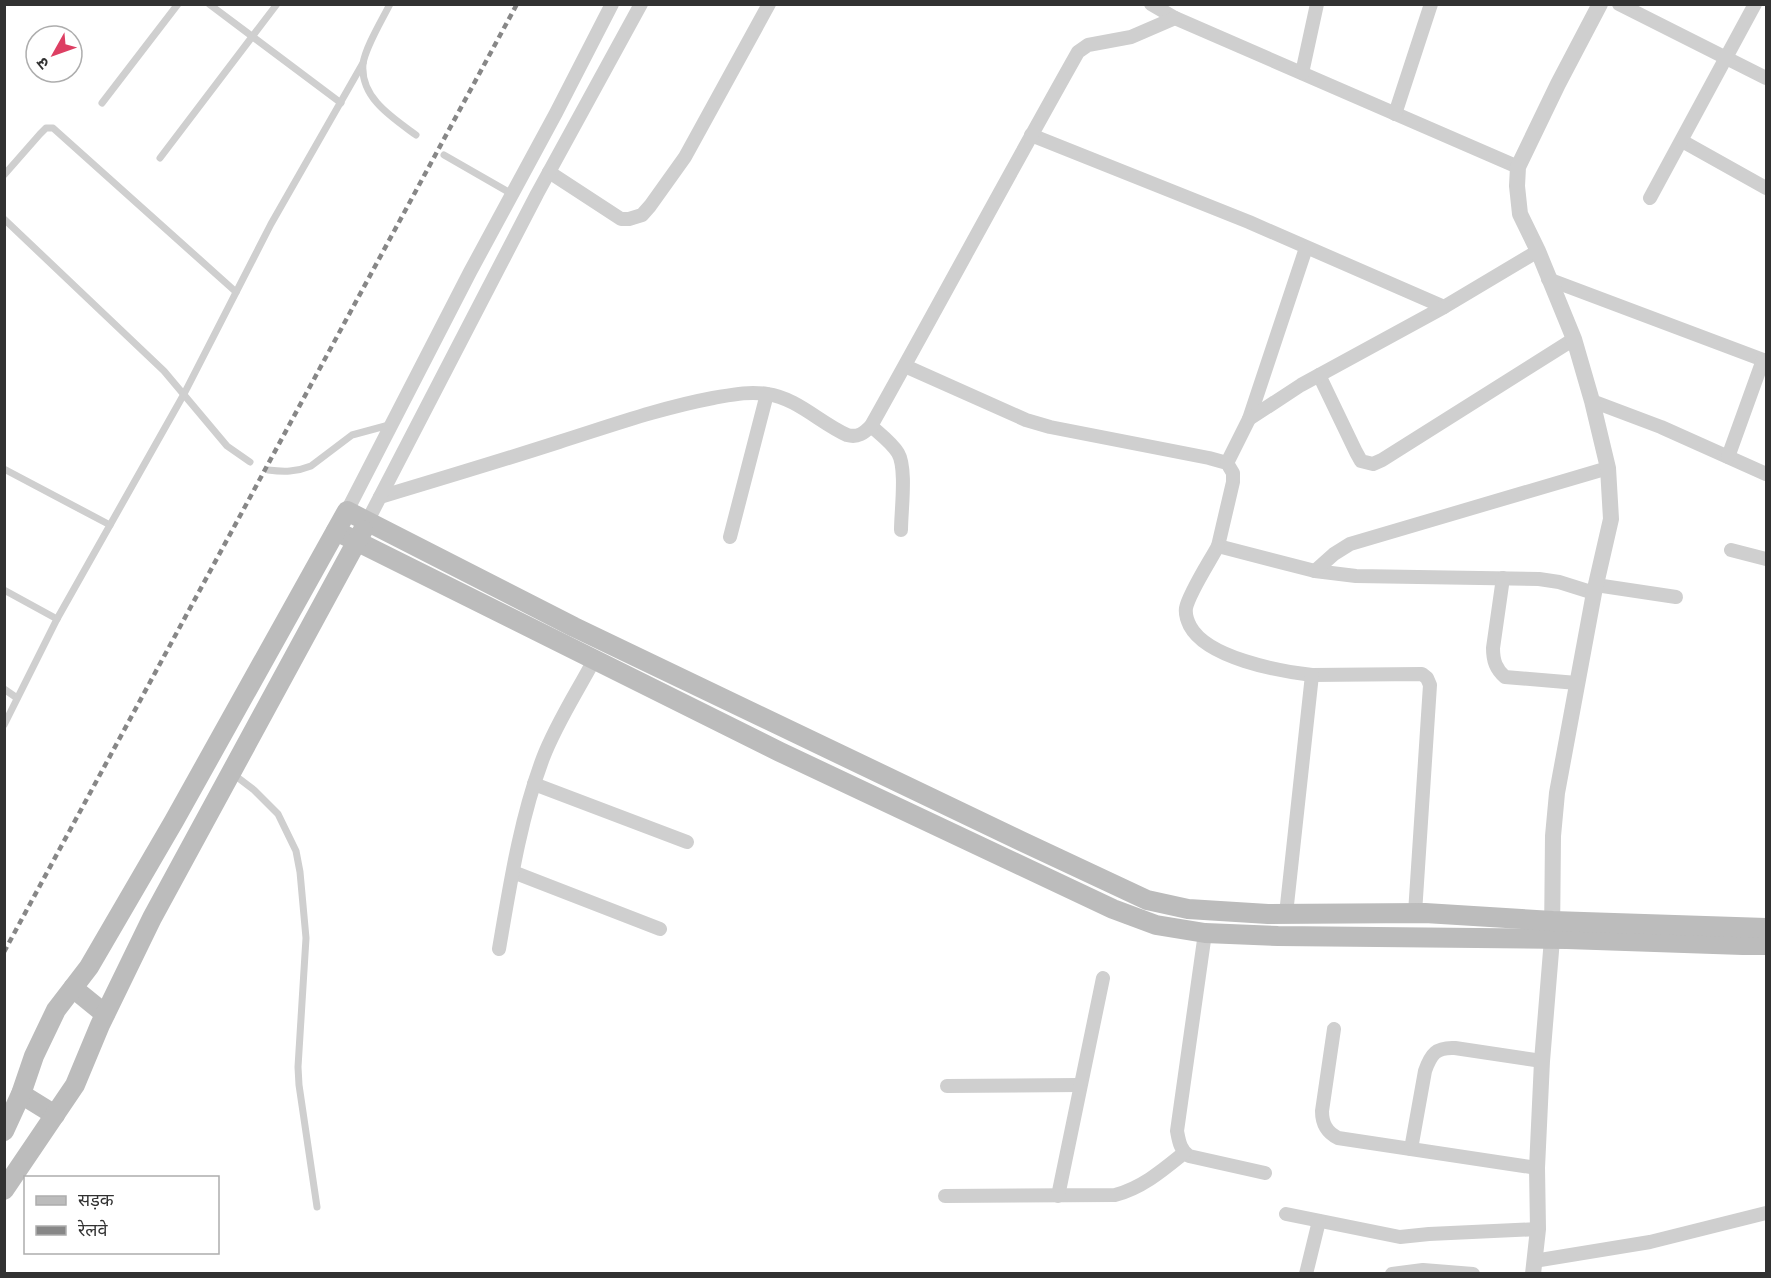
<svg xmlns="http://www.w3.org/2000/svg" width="1771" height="1278" font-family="'Archivo Narrow','Noto Sans Devanagari',sans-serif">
  <rect width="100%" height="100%" fill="#fff"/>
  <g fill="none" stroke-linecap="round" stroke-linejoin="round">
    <g stroke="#cfcfcf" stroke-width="7">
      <path d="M209,4L341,103"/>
      <path d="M390,4C382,20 365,48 363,64C360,98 393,118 416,135"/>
      <path d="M102,103L178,4"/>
      <path d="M444,155L512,194"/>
      <path d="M160,158L277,4"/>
      <path d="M4,175L40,134L46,128H53L236,292"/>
      <path d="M4,219L164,371L227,446L250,462"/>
      <path d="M4,469L110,525"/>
      <path d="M268,470C284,472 296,472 311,466L352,435L389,425"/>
      <path d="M4,590L57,619"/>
      <path d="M4,689L17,698"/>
      <path d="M4,725L57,619L184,394L271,224L363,63"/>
      <path d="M233,774L254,790L278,814L296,851L300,872L306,938L298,1067L299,1085L317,1207"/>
    </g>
    <g stroke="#cfcfcf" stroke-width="14">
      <path d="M1151,4L1175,18L1518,167"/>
      <path d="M1619,4L1766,78"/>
      <path d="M1302,73L1317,4"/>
      <path d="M1395,114L1431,4"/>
      <path d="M1031,135L1249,222L1444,307"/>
      <path d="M1682,141L1766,188"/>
      <path d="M549,172L621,219H629L642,215L650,206L685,157L769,4"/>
      <path d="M1650,198L1755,4"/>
      <path d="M1548,279L1766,361"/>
      <path d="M905,366L1026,420L1050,427L1209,458L1227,463L1233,473V482L1218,546L1315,571L1356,576L1539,579L1559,582L1594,593"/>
      <path d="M1319,375L1356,452L1361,461L1373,464L1382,460L1574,339"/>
      <path d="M1592,401L1661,427L1766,474"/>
      <path d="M1249,419L1306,248"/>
      <path d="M871,426C880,434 892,443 898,453C907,468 901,511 901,530"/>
      <path d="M1728,457L1763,360"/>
      <path d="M1227,463L1249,419L1301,385L1444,307L1538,251"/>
      <path d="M380,497C440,479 500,461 559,442C610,426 660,408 713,398C731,395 748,391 767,394C797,398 820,423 847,435C858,438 864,433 871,426C941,301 1008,176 1078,52L1088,45L1131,37L1175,18"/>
      <path d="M347,511L470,272L556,113L612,4"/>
      <path d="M367,522L537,194L641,4"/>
      <path d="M730,537L767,394"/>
      <path d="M1218,546C1210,561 1189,593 1186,608C1185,615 1187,620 1190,626C1207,658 1278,671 1312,675L1422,674L1427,678L1430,685L1415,913"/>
      <path d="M1731,550L1766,559"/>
      <path d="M1315,571L1334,554L1350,544L1608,468"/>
      <path d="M1503,578L1493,648C1493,661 1496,669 1505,677L1577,683"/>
      <path d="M1596,585L1676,597"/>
      <path d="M534,784L687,842"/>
      <path d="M513,872L660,929"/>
      <path d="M1286,914L1312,675"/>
      <path d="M1205,933L1177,1131C1179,1141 1180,1150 1189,1156L1265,1173"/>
      <path d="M499,949C510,885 520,819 543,758C556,724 577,692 594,660"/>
      <path d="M1334,1029L1322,1111C1322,1123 1326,1132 1338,1138L1537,1168"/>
      <path d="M947,1086L1080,1085"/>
      <path d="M1411,1149L1425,1071C1431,1054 1436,1047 1455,1048L1542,1061"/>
      <path d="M945,1196L1115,1195C1142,1188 1163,1170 1184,1153"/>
      <path d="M1058,1196L1103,978"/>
      <path d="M1286,1214L1400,1237L1429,1234L1538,1229"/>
      <path d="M1534,1261L1650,1242L1766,1213"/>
      <path d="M1306,1274L1319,1221"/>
      <path d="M1392,1274L1423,1270L1473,1274"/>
    </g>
    <path stroke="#cfcfcf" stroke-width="16" d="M1533,1274L1538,1229L1537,1168L1542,1061L1552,939L1553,836L1557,793L1594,593L1611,519L1608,468L1592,401L1574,339L1538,251L1520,214L1517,186L1518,167L1558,84L1600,4"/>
    <g stroke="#bcbcbc" stroke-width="20">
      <path d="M336,531L780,752L1113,909L1156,925L1205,933L1278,936L1567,939L1743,945H1766"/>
      <path d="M73,988L105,1014"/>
      <path d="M21,1094L55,1115"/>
      <path d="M4,1131L21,1094L34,1056L56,1010L89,967L174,821L347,511L574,627L1021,841L1147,900L1188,909L1268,914L1425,913L1553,921L1766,928"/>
      <path d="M4,1190L75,1085L100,1025L152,918L363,530"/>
    </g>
    <path stroke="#878787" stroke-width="4.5" stroke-dasharray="6 4.5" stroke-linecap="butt" d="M4,952L517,4"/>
  </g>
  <rect width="1771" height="1278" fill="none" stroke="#323232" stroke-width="12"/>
  <rect x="24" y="1176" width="195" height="78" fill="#ffffff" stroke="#adadad" stroke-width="1.5"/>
  <rect x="36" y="1196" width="30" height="9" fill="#bcbcbc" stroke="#adadad" stroke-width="1.5"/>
  <text x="78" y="1206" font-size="18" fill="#323232">सड़क</text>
  <rect x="36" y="1226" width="30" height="9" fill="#878787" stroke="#adadad" stroke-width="1.5"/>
  <text x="78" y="1236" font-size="18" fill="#323232">रेलवे</text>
  <g transform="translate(54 54) rotate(230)"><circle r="28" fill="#ffffff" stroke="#adadad" stroke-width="1.5"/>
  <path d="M0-4.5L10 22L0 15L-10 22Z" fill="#dd3f63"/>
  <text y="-9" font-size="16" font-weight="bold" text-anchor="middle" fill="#323232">उ</text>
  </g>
</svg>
